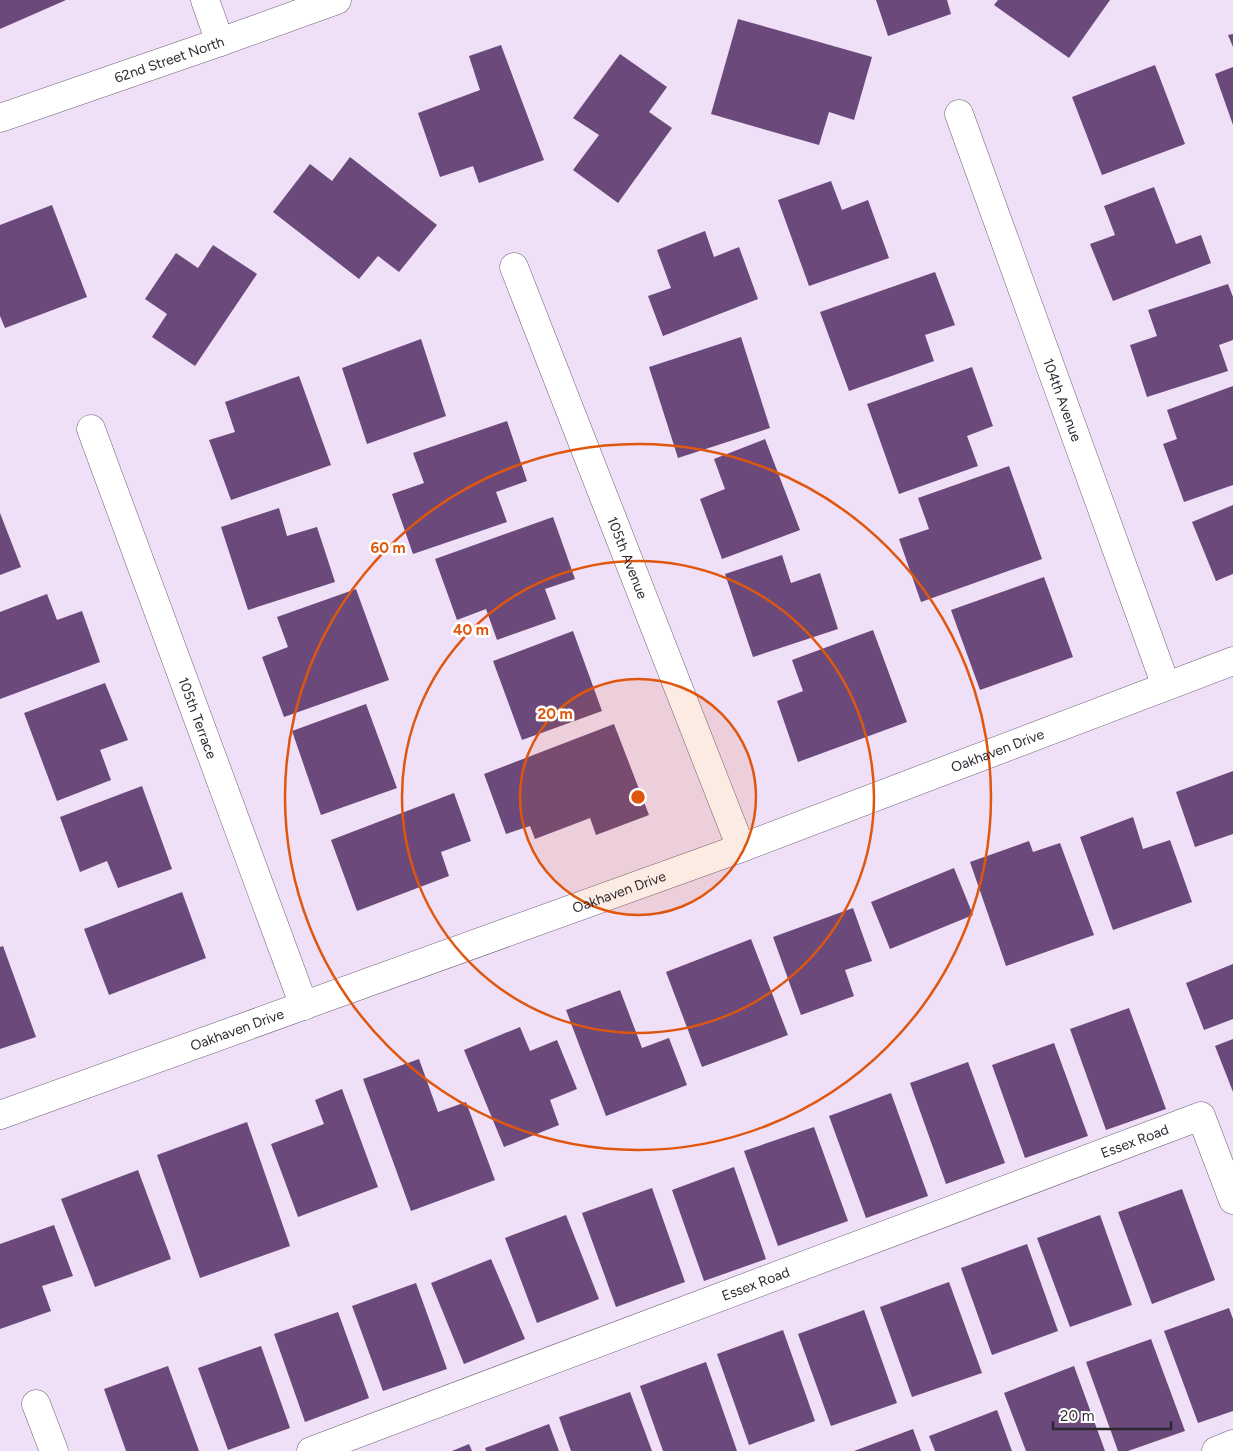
<svg xmlns="http://www.w3.org/2000/svg" width="1233" height="1451" font-family="Figtree,sans-serif">
  <rect width="100%" height="100%" fill="#efdff7"/>
  <g fill="#6b497b">
    <path d="M0,0H66L0,29Z"/>
    <path d="M876,0H947L951,14L888,36Z"/>
    <path d="M998,0H1110L1069,58L994,5Z"/>
    <path d="M738,19L872,57L854,120L829,112L819,145L711,114Z"/>
    <path d="M1233,34V47L1228,35Z"/>
    <path d="M501,45L544,160L479,183L473,166L440,177L418,113L480,90L469,56Z"/>
    <path d="M620,54L667,87L649,112L672,128L618,203L573,170L599,135L573,118Z"/>
    <path d="M1155,65L1185,144L1102,175L1072,97Z"/>
    <path d="M1233,67V125L1215,74Z"/>
    <path d="M350,157L437,225L399,272L378,256L359,279L273,212L310,164L332,181Z"/>
    <path d="M831,181L842,210L868,200L889,258L809,286L778,200Z"/>
    <path d="M1154,187L1176,244L1201,235L1211,263L1113,301L1090,244L1115,235L1104,206Z"/>
    <path d="M52,205L87,297L5,328L0,316V225Z"/>
    <path d="M705,231L714,257L739,247L758,299L663,336L648,296L671,288L657,250Z"/>
    <path d="M213,245L257,274L195,366L152,337L167,314L145,299L176,253L198,268Z"/>
    <path d="M935,272L955,325L925,335L934,361L849,391L820,312Z"/>
    <path d="M1228,284L1233,297V340L1219,345L1228,371L1147,397L1130,345L1157,336L1148,310Z"/>
    <path d="M741,337L770,428L678,458L649,367Z"/>
    <path d="M421,339L446,416L367,444L342,368Z"/>
    <path d="M972,367L993,426L967,436L978,466L899,494L867,404Z"/>
    <path d="M299,376L331,465L231,500L209,440L235,432L225,402Z"/>
    <path d="M1233,386V485L1184,502L1163,444L1177,439L1167,410Z"/>
    <path d="M507,421L527,481L496,492L507,522L413,554L392,494L424,483L413,453Z"/>
    <path d="M765,439L800,530L722,559L700,499L725,489L714,459Z"/>
    <path d="M1009,466L1042,559L921,602L899,539L929,529L918,498Z"/>
    <path d="M1233,505V574L1216,581L1192,522Z"/>
    <path d="M279,508L287,536L317,527L335,582L248,610L221,527Z"/>
    <path d="M0,513L21,567L0,575Z"/>
    <path d="M553,517L575,579L545,589L556,619L497,640L486,609L457,620L435,559Z"/>
    <path d="M782,555L791,583L820,573L838,629L753,657L725,574Z"/>
    <path d="M1044,577L1073,657L980,690L951,610Z"/>
    <path d="M356,589L389,680L284,717L262,657L288,647L277,617Z"/>
    <path d="M47,594L57,620L82,611L100,662L0,699V612Z"/>
    <path d="M873,630L907,722L798,762L777,701L803,691L792,660Z"/>
    <path d="M573,631L602,711L522,740L493,661Z"/>
    <path d="M105,683L128,740L100,750L111,780L57,801L24,713Z"/>
    <path d="M366,704L397,788L321,815L292,731Z"/>
    <path d="M614,724L649,815L596,835L590,818L535,839L530,826L506,834L484,774Z"/>
    <path d="M1233,771V834L1195,847L1176,792Z"/>
    <path d="M142,786L172,869L118,888L107,861L80,872L60,817Z"/>
    <path d="M454,793L471,841L441,852L449,876L357,911L331,840Z"/>
    <path d="M1133,817L1143,849L1170,840L1192,902L1113,930L1080,837Z"/>
    <path d="M1029,841L1033,852L1060,843L1094,935L1006,966L970,862Z"/>
    <path d="M954,868L973,915L890,949L871,902Z"/>
    <path d="M182,892L206,958L109,995L84,929Z"/>
    <path d="M853,908L872,961L845,970L854,996L801,1015L773,937Z"/>
    <path d="M751,939L788,1035L702,1067L666,972Z"/>
    <path d="M3,946L36,1037L0,1049V947Z"/>
    <path d="M1233,964V1019L1204,1030L1186,983Z"/>
    <path d="M620,990L642,1048L669,1038L687,1085L606,1116L566,1010Z"/>
    <path d="M1129,1008L1166,1109L1106,1130L1070,1029Z"/>
    <path d="M520,1027L530,1051L557,1040L577,1089L550,1100L559,1125L504,1147L464,1050Z"/>
    <path d="M1233,1039V1092L1215,1046Z"/>
    <path d="M1054,1043L1088,1136L1025,1158L992,1065Z"/>
    <path d="M419,1059L438,1112L466,1102L495,1180L411,1211L363,1079Z"/>
    <path d="M968,1062L1005,1163L946,1184L910,1083Z"/>
    <path d="M342,1089L378,1187L298,1217L271,1144L324,1124L315,1100Z"/>
    <path d="M891,1093L928,1196L866,1218L829,1116Z"/>
    <path d="M247,1122L290,1246L200,1278L157,1155Z"/>
    <path d="M814,1127L848,1221L778,1246L744,1151Z"/>
    <path d="M734,1167L766,1259L704,1281L672,1190Z"/>
    <path d="M138,1170L171,1259L95,1287L61,1199Z"/>
    <path d="M652,1188L685,1282L616,1307L582,1213Z"/>
    <path d="M1182,1189L1215,1280L1152,1304L1118,1212Z"/>
    <path d="M566,1215L599,1299L537,1323L505,1238Z"/>
    <path d="M1100,1215L1132,1305L1070,1327L1037,1238Z"/>
    <path d="M54,1225L73,1276L42,1286L51,1311L0,1329V1244Z"/>
    <path d="M1027,1244L1058,1331L992,1355L961,1268Z"/>
    <path d="M491,1259L525,1339L464,1364L431,1283Z"/>
    <path d="M949,1282L982,1373L912,1397L880,1307Z"/>
    <path d="M416,1283L447,1369L383,1391L352,1306Z"/>
    <path d="M1229,1308L1233,1319V1411L1198,1423L1164,1331Z"/>
    <path d="M864,1310L897,1403L831,1426L798,1334Z"/>
    <path d="M338,1312L369,1398L305,1422L274,1334Z"/>
    <path d="M783,1330L815,1421L749,1445L717,1354Z"/>
    <path d="M1151,1339L1185,1431L1128,1451H1118L1086,1362Z"/>
    <path d="M261,1346L290,1428L228,1450L198,1368Z"/>
    <path d="M706,1362L737,1451H663L640,1386Z"/>
    <path d="M168,1366L199,1451H126L104,1389Z"/>
    <path d="M1074,1366L1105,1451H1026L1004,1393Z"/>
    <path d="M630,1392L652,1451H571L559,1417Z"/>
    <path d="M997,1410L1012,1451H935L929,1436Z"/>
    <path d="M549,1424L559,1451H486L485,1448Z"/>
    <path d="M913,1429L921,1451H854Z"/>
    <path d="M469,1444L472,1451H452Z"/>
  </g>
  <g fill="none" stroke-linecap="round" stroke-linejoin="round">
    <g stroke="#6e6075" stroke-width="29">
      <g id="minor">
        <path d="M205,0L220,42"/>
        <path id="s1" d="M959,114L1166,686"/>
        <path id="s2" d="M0,118L220,42L337,0"/>
        <path id="s3" d="M514,267L741,848"/>
        <path id="s4" d="M91,429L304,1006"/>
        <path d="M36,1404L54,1451"/>
        <path id="s5" d="M311,1451L1201,1116L1233,1200"/>
        <path d="M1216,1451L1233,1444"/>
      </g>
    </g>
    <g stroke="#6e6075" stroke-width="29">
      <g id="tertiary">
        <path id="s6" d="M0,1115L741,848L1233,661"/>
      </g>
    </g>
    <use href="#minor" stroke="#fff" stroke-width="28"/>
    <use href="#tertiary" stroke="#fff" stroke-width="28"/>
  </g>
  <circle cx="638" cy="797" r="118" fill="#df570e" fill-opacity=".12"/>
  <g fill="none" stroke="#df570e" stroke-width="2.5">
    <circle cx="638" cy="797" r="118"/>
    <circle cx="638" cy="797" r="236"/>
    <circle cx="638" cy="797" r="353"/>
  </g>
  <g text-anchor="middle" dominant-baseline="central" stroke-width="5" stroke-linejoin="round" paint-order="stroke">
    <g font-size="14" fill="#2f2932" stroke="#fff">
      <text stroke="none"><textPath href="#s2" startOffset="179">62nd Street North</textPath></text>
      <text stroke="none"><textPath href="#s1" startOffset="304">104th Avenue</textPath></text>
      <text stroke="none"><textPath href="#s3" startOffset="312">105th Avenue</textPath></text>
      <text stroke="none"><textPath href="#s4" startOffset="308">105th Terrace</textPath></text>
      <text stroke="none"><textPath href="#s6" startOffset="1062">Oakhaven Drive</textPath></text>
      <text stroke="none"><textPath href="#s6" startOffset="658">Oakhaven Drive</textPath></text>
      <text stroke="none"><textPath href="#s6" startOffset="252">Oakhaven Drive</textPath></text>
      <text stroke="none"><textPath href="#s5" startOffset="880">Essex Road</textPath></text>
      <text stroke="none"><textPath href="#s5" startOffset="475">Essex Road</textPath></text>
    </g>
  </g>
  <circle cx="638" cy="797" r="8" fill="#df570e" stroke="#fff" stroke-width="2.5"/>
  <g font-size="15" text-anchor="middle" font-weight="bold" fill="#df570e" stroke="#fff" stroke-width="5" stroke-linejoin="round" paint-order="stroke">
    <text x="388" y="553">60 m</text>
    <text x="471" y="635">40 m</text>
    <text x="555" y="719">20 m</text>
  </g>
  <path d="M1053 1421v8h118v-8" fill="none" stroke="#2f2932" stroke-width="2.5"/>
  <text x="1060" y="1421" font-size="15" fill="#2f2932" stroke="#ffffff" stroke-width="4" paint-order="stroke">20 m</text>
</svg>
